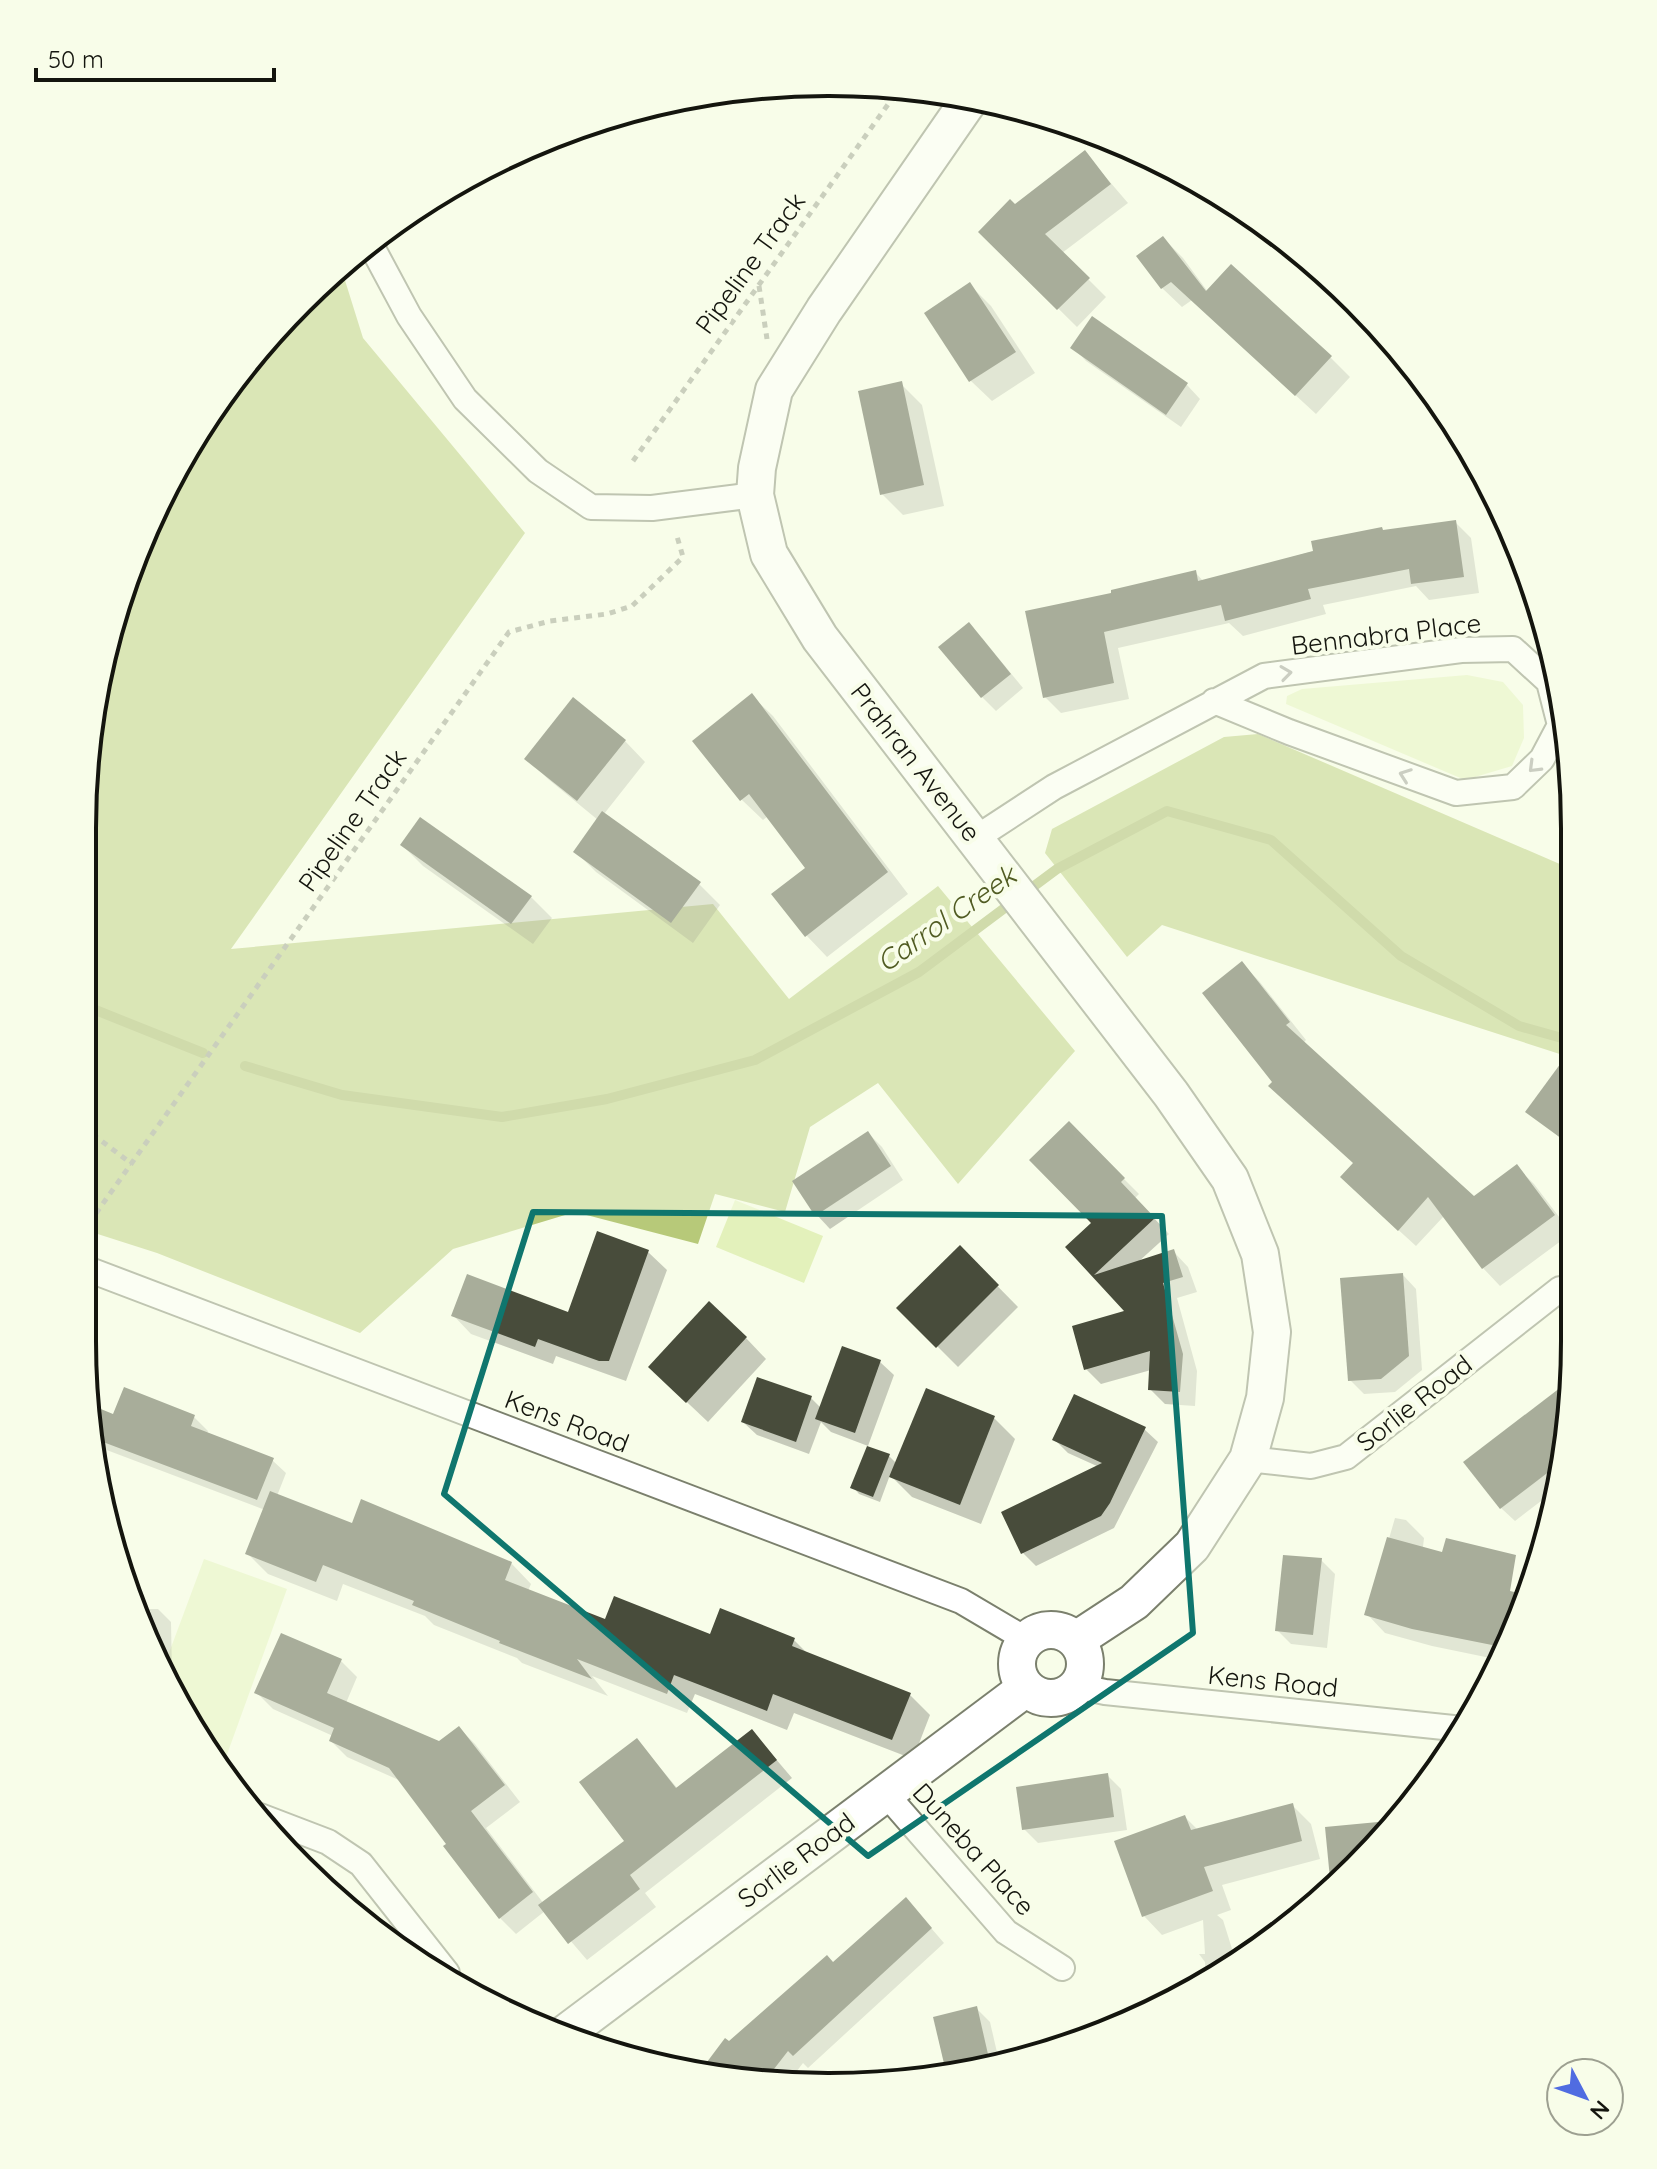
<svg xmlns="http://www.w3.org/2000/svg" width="1657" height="2169" font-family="Quicksand,sans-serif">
  <rect width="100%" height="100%" fill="#f8fde9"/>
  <g fill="#e3f1bb">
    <path d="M1467,675L1503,682L1523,705L1524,738L1512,766L1465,780L1286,704L1287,696L1302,689Z"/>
    <path d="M735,1200L823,1236L804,1283L716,1247Z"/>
    <path d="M204,1559L287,1589L225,1760C194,1748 175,1697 163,1669Z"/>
  </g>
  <g fill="#b7c979">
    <path d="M343,274L363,338L525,533L231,949L713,904L789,999L938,886L1075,1051L958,1184L878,1083L810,1127L785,1212L715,1194L698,1244L575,1212L453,1249L360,1333L157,1253L82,1229L84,780L108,635L159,499L236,374Z"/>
    <path d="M1258,734L1569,868V1057L1162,925L1127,957L1045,853L1052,829L1224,737Z"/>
  </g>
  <g fill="#0003">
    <path d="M1085,153L1128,203L1062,253L1106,297L1077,327L981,232Z"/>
    <path d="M1163,238L1183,258L1208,292L1330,357L1350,377L1316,414L1192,300L1182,307L1162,288Z"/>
    <path d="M970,285L991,306L1035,373L992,401L971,381Z"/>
    <path d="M1092,319L1187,385L1200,399L1181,427L1086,361L1073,347Z"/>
    <path d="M901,384L922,405L944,506L903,515L882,494Z"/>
    <path d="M1455,522L1471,538L1479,593L1429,600L1416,586L1323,605L1326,614L1243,636L1229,623L1118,648L1129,699L1061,713L1045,697L1114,595L1195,572L1204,582L1384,531Z"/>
    <path d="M982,638L1023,688L996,711L982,697Z"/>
    <path d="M752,696L773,716L908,894L827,957L807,936L774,894L807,868L768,816L763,820L742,800L695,741Z"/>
    <path d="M625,741L645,762L604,814L699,884L720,905L693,943L596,872L575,851L598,820L548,779L527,758Z"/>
    <path d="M402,845L531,897L552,918L533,944L423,866Z"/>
    <path d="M1242,964L1259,981L1306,1040L1303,1043L1474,1199L1517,1167L1534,1184L1569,1230V1235L1500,1286L1483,1268L1444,1216L1416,1246L1360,1195L1355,1164L1275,1082Z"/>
    <path d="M1569,1077V1145L1528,1111Z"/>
    <path d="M1069,1124L1139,1194L1135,1198L1169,1234L1137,1263L1173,1251L1188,1267L1197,1292L1177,1298L1197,1371L1195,1406L1165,1404L1150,1389L1151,1370L1101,1384L1086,1369L1128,1312L1068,1247L1094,1223Z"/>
    <path d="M868,1133L882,1147L903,1180L830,1229L817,1215L795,1182Z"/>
    <path d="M960,1248L1018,1307L958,1367L899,1308Z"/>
    <path d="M648,1252L667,1270L626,1381L556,1356L553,1364L471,1334L453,1315L569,1314Z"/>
    <path d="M1403,1275L1416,1289L1422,1370L1395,1392L1364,1394L1350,1380Z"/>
    <path d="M746,1338L766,1359L708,1422L672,1388Z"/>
    <path d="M880,1362L894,1375L868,1446L831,1432L821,1422L809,1454L757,1435L743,1422L759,1379L811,1398L821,1408Z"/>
    <path d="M91,1407L114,1417H194L208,1431L207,1434L272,1460L286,1473L277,1496L353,1525L511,1563L531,1584L528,1591L606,1622L711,1636L794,1640L809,1655L910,1695L930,1715L913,1759L794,1713L787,1730L695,1694L687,1713L592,1676L608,1696L522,1663L517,1658L434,1625L425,1616L343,1584L337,1601L268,1574L248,1554L265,1510L96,1446Z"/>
    <path d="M1567,1417L1549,1495L1515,1521L1501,1508Z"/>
    <path d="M994,1418L1015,1439L981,1524L912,1497L890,1475L880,1502L859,1494L853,1487L889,1456L897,1464Z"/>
    <path d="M1144,1429L1158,1442L1114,1528L1036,1566L1023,1553L1004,1513L1099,1467L1068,1453L1055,1440Z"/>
    <path d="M1395,1518L1406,1520L1424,1538L1420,1574L1526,1597L1518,1626L1500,1660L1432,1646L1385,1633L1367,1614Z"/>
    <path d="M1321,1560L1335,1574L1327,1648L1291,1644L1277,1630Z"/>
    <path d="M139,1609H158L171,1622L172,1675L166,1676Z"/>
    <path d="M341,1661L357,1677L346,1703L439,1744L459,1728L475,1744L520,1802L486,1828L544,1904L627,1841L637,1740L678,1789L752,1731L792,1778L645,1893L656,1907L587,1960L545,1911L516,1934L500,1918L401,1781L347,1757L331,1741L333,1736L273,1709L257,1693Z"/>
    <path d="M1107,1775L1121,1789L1127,1830L1038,1843L1024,1829Z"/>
    <path d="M1292,1805L1311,1824L1320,1859L1222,1885L1231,1910L1217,1915L1223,1920L1233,1952L1255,1951L1244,1961L1206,1979L1205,1962L1199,1954H1205L1203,1920L1162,1935L1144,1916L1185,1817L1198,1830Z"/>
    <path d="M1377,1824L1383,1830H1388L1357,1868L1333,1888L1327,1829Z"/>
    <path d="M919,1914L944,1943L808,2068L803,2063L790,2080L701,2074L833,1964Z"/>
    <path d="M977,2009L990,2022L999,2061L948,2071Z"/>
  </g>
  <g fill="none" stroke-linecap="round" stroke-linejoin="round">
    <g stroke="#9fb161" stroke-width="10">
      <path d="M83,1005L203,1053"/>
      <path d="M245,1066L342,1095L502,1117L607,1099L755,1060L919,972L1057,869L1167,811L1271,840L1401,956L1519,1026L1569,1040"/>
    </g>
  </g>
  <g fill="#484c3b">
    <path d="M1085,150L1111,184L1045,234L1090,278L1057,310L978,232L1010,199L1015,204Z"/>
    <path d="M1163,236L1206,291L1231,264L1332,356L1295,396L1171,282L1161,289L1136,256Z"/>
    <path d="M970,282L1016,352L969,382L924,313Z"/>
    <path d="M1092,316L1188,383L1166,415L1070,348Z"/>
    <path d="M902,381L924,485L880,495L858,391Z"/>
    <path d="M1456,520L1464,577L1411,584L1409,569L1308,589L1311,599L1225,621L1221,605L1104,632L1114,683L1043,698L1025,611L1111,593V590L1196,570L1198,581L1313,551L1311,541L1382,527L1383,530Z"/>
    <path d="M969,622L1011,674L981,698L938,647Z"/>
    <path d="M752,693L888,872L805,937L771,894L805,868L749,794L740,801L692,741Z"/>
    <path d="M573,697L626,740L577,801L524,759Z"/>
    <path d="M602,811L701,882L671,923L573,852Z"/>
    <path d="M420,817L532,896L511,924L400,845Z"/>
    <path d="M1242,961L1290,1022L1286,1025L1474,1196L1517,1164L1555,1215L1482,1269L1428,1197L1398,1231L1340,1177L1353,1163L1268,1086L1272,1082L1202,993Z"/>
    <path d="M1569,1052V1144L1525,1112Z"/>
    <path d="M1069,1121L1125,1178L1121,1182L1155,1218L1094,1275L1174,1249L1183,1277L1163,1283L1183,1354L1180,1392L1148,1390L1150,1351L1084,1370L1072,1326L1124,1311L1065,1247L1091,1223L1029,1160Z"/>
    <path d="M868,1131L891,1166L815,1216L792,1181Z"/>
    <path d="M597,1231L649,1250L609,1361H599L538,1339L535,1347L451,1316L467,1274L568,1312Z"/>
    <path d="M960,1245L999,1285L936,1348L896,1308Z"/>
    <path d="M1403,1273L1409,1356L1381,1379L1348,1381L1340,1278Z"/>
    <path d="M709,1301L747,1337L686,1403L648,1367Z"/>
    <path d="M842,1346L881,1360L855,1433L815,1419Z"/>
    <path d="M757,1377L812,1396L796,1442L741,1422Z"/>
    <path d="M1569,1381V1438L1563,1461L1500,1509L1463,1462Z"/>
    <path d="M124,1387L195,1415L191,1426L274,1458L257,1500L95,1439L91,1405L113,1414Z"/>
    <path d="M926,1388L995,1416L960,1505L889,1477Z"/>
    <path d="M1074,1394L1146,1427L1110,1503L1101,1516L1021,1554L1001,1512L1102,1463L1052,1440Z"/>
    <path d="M867,1446L890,1454L873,1497L850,1488Z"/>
    <path d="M270,1491L352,1523L361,1499L512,1562L505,1580L605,1619L614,1596L710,1634L720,1608L795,1638L792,1646L911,1693L892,1740L773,1694L767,1711L674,1675L667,1694L577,1659L592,1679L499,1643L500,1641L412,1605L414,1601L323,1565L316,1582L245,1554Z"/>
    <path d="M1387,1537L1442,1552L1446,1538L1516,1555L1510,1591L1527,1595L1518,1626L1513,1637L1500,1634L1497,1646L1412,1629L1364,1615Z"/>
    <path d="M1283,1555L1322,1558L1313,1635L1275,1631Z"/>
    <path d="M281,1633L342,1659L327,1693L439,1741L459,1726L505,1785L471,1811L533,1892L499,1919L443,1846L446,1844L389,1768L329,1741L334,1728L254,1693Z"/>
    <path d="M752,1729L777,1760L630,1875L640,1889L568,1944L538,1905L624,1841L579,1782L637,1738L676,1788Z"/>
    <path d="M1108,1773L1114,1817L1022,1830L1016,1787Z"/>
    <path d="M1293,1803L1302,1841L1204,1867L1213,1891L1142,1917L1114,1841L1185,1815L1191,1830Z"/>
    <path d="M1378,1822L1379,1840L1357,1868L1331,1889L1325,1827Z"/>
    <path d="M906,1897L932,1928L793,2056L788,2051L767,2078L698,2074L725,2038L729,2041L827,1955L833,1962Z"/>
    <path d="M977,2006L990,2063L946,2072L933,2017Z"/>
  </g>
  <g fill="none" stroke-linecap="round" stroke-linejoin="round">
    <g stroke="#7b806d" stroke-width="28">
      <g id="street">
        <path d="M372,247L409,316L465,399L538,471L591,507L652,508L755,495"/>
        <path d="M976,838L1054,787L1264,676L1461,650L1513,649L1549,682L1560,725L1542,759L1513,787L1456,793L1289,732L1214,701"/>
        <path d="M82,1267L961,1601L1027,1640"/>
        <path d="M1248,1459L1311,1466L1346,1457L1560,1289"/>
        <path d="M1077,1686L1105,1692L1463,1729"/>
        <path d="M885,1793L1006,1932L1062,1968"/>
        <path d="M260,1816L328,1842L361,1864L447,1973"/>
      </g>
    </g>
    <g stroke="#7b806d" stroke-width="40">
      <g id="secondary">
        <path d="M972,96L824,310L774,390L757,468L755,495L769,554L820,638L1171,1094L1230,1179L1260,1254L1272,1332L1265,1398L1248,1459L1192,1546L1134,1602L1076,1640"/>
        <circle cx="1051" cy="1664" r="34"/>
        <path d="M566,2033L1026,1688"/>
      </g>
    </g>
    <g stroke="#939788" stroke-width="5" stroke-dasharray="6 6" stroke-linecap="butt">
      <path d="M759,286L767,339"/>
      <path d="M633,461L899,89"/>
      <path d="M83,1127L132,1164"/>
      <path d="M82,1233L509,632L550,621L607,614L632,606L683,557L676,533"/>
    </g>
    <use href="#street" stroke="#fff" stroke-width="24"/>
    <use href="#secondary" stroke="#fff" stroke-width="36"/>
  </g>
  <defs><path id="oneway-chevron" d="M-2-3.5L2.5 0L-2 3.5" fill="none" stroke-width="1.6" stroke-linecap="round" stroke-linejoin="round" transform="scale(2)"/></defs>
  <g stroke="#959693">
    <use href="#oneway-chevron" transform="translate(1286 673) rotate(-8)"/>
    <use href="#oneway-chevron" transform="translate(1534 767) rotate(135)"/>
    <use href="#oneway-chevron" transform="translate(1405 775) rotate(-160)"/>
  </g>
  <path d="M0 0H1657V2169H0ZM533,1212L1162,1216L1193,1633L868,1856L444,1494Z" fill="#f8fde9" fill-opacity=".55" fill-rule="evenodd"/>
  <path fill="none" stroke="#0f766e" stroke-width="6" stroke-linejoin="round" d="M533,1212L1162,1216L1193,1633L868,1856L444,1494Z"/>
  <g text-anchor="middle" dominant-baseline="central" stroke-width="8" stroke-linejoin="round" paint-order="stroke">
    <g font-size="26" fill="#14150e" stroke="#f8fde9">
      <text transform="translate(750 263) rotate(-54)">Pipeline Track</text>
      <text transform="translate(1386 634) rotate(-7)">Bennabra Place</text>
      <text transform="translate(916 762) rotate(52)">Prahran Avenue</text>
      <text transform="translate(352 820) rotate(-55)">Pipeline Track</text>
      <text transform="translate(1414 1403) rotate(-38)">Sorlie Road</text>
      <text transform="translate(567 1421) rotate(21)">Kens Road</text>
      <text transform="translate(1273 1681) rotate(6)">Kens Road</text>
      <text transform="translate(974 1849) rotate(48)">Duneba Place</text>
      <text transform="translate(796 1860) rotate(-37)">Sorlie Road</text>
    </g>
    <g font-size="28" font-style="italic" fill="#505b22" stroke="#f8fde9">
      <text transform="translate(946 918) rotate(-35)">Carrol Creek</text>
    </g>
  </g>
  <path d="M0 0H1657V2169H0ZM828 96H829A732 732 0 0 1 1561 828V1341A732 732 0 0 1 829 2073H828A732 732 0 0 1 96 1341V828A732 732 0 0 1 828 96Z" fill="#f8fde9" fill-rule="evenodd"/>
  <path fill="none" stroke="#14150e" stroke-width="4" d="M828 96H829A732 732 0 0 1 1561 828V1341A732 732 0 0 1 829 2073H828A732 732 0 0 1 96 1341V828A732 732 0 0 1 828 96Z"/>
  <g transform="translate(1585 2097) rotate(131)"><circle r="38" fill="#f8fde9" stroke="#9da091" stroke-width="2"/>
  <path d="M0-6L14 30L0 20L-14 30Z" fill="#506ce1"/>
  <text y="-12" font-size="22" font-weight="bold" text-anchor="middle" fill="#14150e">N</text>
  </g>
  <path d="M36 68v12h238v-12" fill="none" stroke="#14150e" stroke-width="4"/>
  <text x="48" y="68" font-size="24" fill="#14150e" stroke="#f8fde9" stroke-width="6" paint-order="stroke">50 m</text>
</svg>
